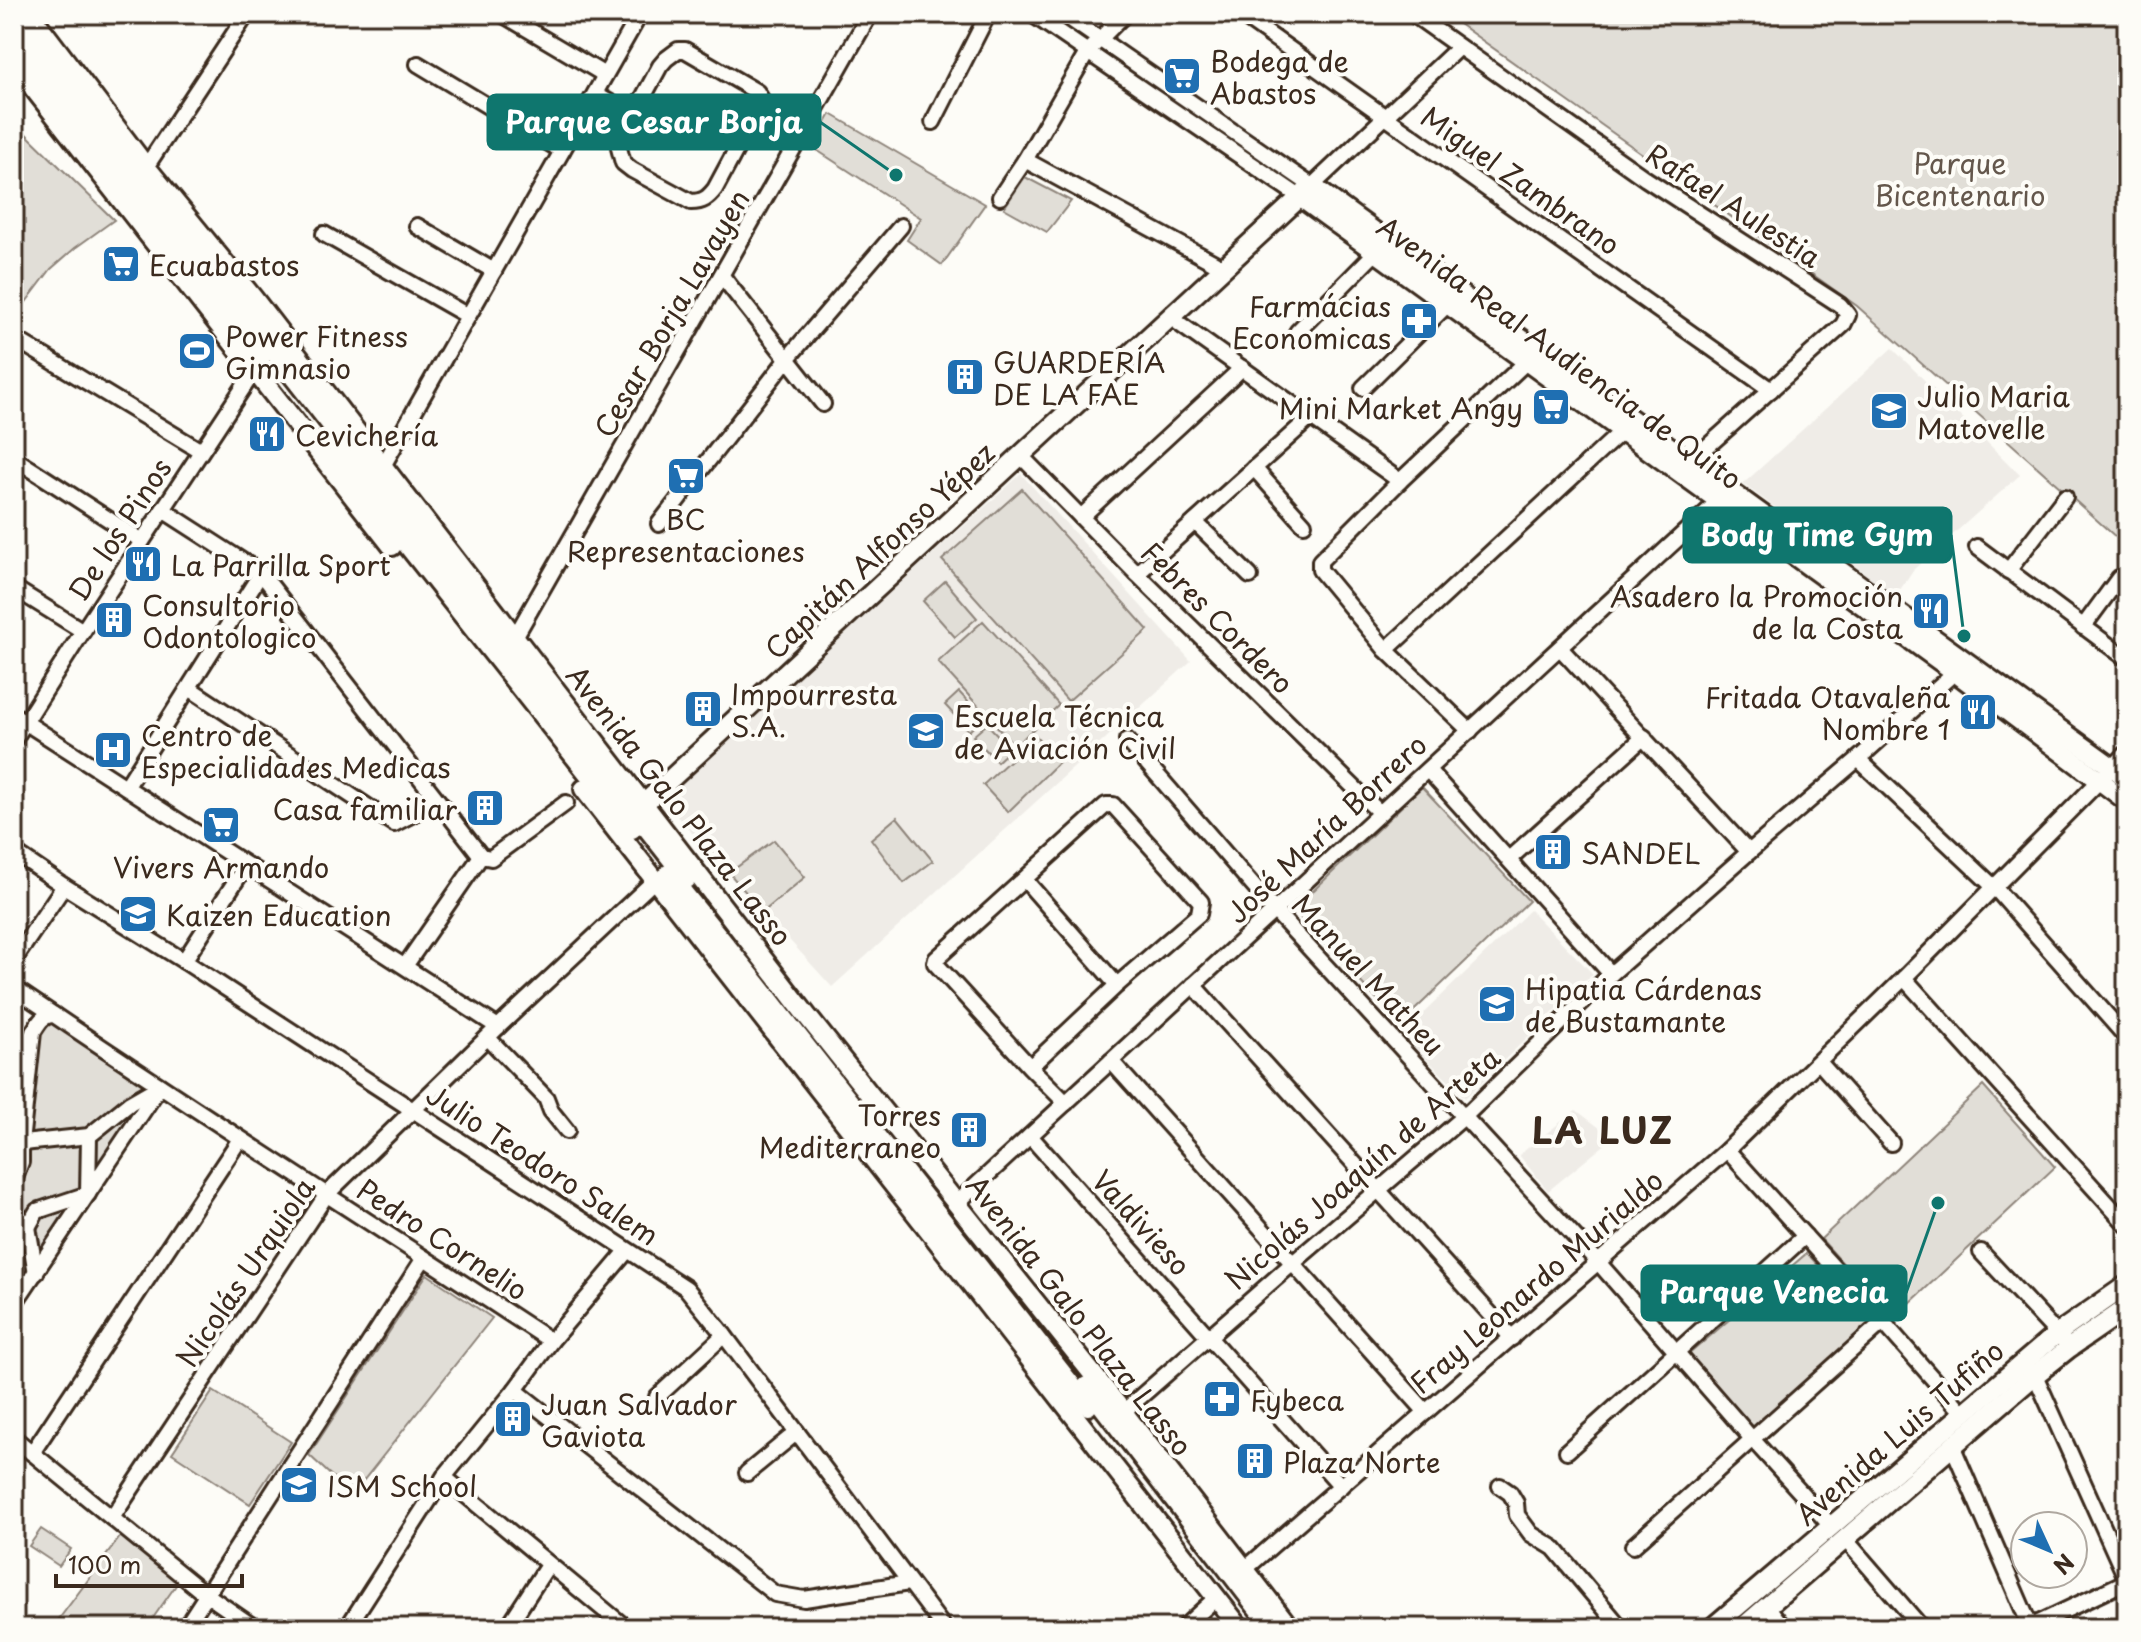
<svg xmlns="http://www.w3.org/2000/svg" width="2141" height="1642" font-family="'Playpen Sans',sans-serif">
  <rect width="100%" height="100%" fill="#fdfcf7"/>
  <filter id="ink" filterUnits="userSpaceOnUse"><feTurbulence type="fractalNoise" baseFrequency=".0125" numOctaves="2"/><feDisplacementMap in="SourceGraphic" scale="16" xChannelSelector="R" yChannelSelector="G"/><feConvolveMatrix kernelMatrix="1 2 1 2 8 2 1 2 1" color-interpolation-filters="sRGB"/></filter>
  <g filter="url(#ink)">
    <g fill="#efece7">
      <path d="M1892,348L2020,475L1913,570L1896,596L1743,484Z"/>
      <path d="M1021,474L1191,661L832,987L662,800Z"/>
      <path d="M1530,910L1593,974L1465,1098L1402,1034Z"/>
      <path d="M1576,1110L1613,1138L1548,1191L1519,1155Z"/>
    </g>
    <g fill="#e1ded7" stroke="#8e847a" stroke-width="2">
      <path d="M1445,14H2127V547L1857,306Z"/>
      <path d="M831,114L985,204L942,265L907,240L921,218L812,147Z"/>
      <path d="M19,127L114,220L75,248L51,269L14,318V135Z"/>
      <path d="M1025,177L1071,201L1047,232L1004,208Z"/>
      <path d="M1022,489L1148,630L1068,701L942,560Z"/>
      <path d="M945,581L977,618L955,637L923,601Z"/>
      <path d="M983,621L1059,705L1015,746L938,662Z"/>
      <path d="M959,692L983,718L969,731L945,705Z"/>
      <path d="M987,724L1011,749L997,762L973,736Z"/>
      <path d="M1036,736L1059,762L1008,812L983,785Z"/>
      <path d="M1422,787L1529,901L1400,1024L1293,910Z"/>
      <path d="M897,817L933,861L904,883L871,839Z"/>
      <path d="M774,840L805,877L763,912L729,873Z"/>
      <path d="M46,1017L160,1086L14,1305V1063Z"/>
      <path d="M1983,1086L2055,1167L1893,1319L1821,1239Z"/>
      <path d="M1807,1253L1873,1327L1755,1430L1688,1355Z"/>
      <path d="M427,1274L492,1318L352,1495L309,1455Z"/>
      <path d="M213,1391L291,1442L250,1504L172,1453Z"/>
      <path d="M41,1529L71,1549L59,1566L29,1546Z"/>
      <path d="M126,1529L181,1578L146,1628L53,1627Z"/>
    </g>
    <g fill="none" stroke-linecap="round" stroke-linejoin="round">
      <g stroke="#3b2a1e" stroke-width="20">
        <g id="minor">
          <path d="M502,14L605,75"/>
          <path d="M1032,14L1300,197"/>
          <path d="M1063,14L1312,186L1459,47"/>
          <path d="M1240,14L1771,390"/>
          <path d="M1413,14L1646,179L1840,305L1848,315L1843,325L1690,462"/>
          <path d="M678,50H685L752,89L757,92L761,99L758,109L715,189C708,198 703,202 691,202L632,170L623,163L619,148L633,116L660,66L666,59Z"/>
          <path d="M418,64L562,151"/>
          <path d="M595,94L633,116"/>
          <path d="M933,122L988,14"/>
          <path d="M1025,160L1224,268"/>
          <path d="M146,167L247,14"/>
          <path d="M1000,197L1025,160L1088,51L1125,14"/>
          <path d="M417,226L494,271"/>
          <path d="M324,234L468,316"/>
          <path d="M722,276L823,404"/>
          <path d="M1170,317L1400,481"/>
          <path d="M1297,332L1376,252"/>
          <path d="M14,338L201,451"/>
          <path d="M1363,388L1448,304"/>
          <path d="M1021,456L1137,574L1380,813"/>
          <path d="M14,458L142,541"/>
          <path d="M383,466L640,14"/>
          <path d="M1254,468L1304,524"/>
          <path d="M163,510L261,573L481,856L491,858L566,803"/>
          <path d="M1081,517L1242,368"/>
          <path d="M1195,522L1250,576"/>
          <path d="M659,524L788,358L901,226"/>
          <path d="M1977,547L2127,659"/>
          <path d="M2008,571L2065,497"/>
          <path d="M1137,574L1311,417"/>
          <path d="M14,588L83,631"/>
          <path d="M2083,627L2119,578"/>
          <path d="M515,637L870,14"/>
          <path d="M1560,648L1749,852"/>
          <path d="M1386,650L1622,431"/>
          <path d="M189,688L394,824L438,801"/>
          <path d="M14,715L498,1027"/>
          <path d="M1470,731L1386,650L1320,570V561L1400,481L1526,362"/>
          <path d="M14,740L83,631L270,347"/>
          <path d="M1127,740L1275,911L1598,1262L1753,1440L1832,1527"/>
          <path d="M1858,759L1995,888L2127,1038"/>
          <path d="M1428,770L1611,974"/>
          <path d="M126,787L261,573"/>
          <path d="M14,852L64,886L184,961L686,1288L724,1335L944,1628"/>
          <path d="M1509,859L1644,737"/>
          <path d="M1025,880L1117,985"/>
          <path d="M14,960L64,886"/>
          <path d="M184,961L246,865"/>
          <path d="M405,966L481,856"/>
          <path d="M1904,978L2127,1225"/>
          <path d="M1193,985L1512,1338"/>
          <path d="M14,988L54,1015"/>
          <path d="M488,1038L546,1098L551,1111L567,1131"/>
          <path d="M14,1061L29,1038"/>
          <path d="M1111,1061L1426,1412"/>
          <path d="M1819,1062L1891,1143"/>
          <path d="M1030,1067L1117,985L1199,914L1201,902L1113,805H1106L936,959L935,963L1030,1067L1066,1103"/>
          <path d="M1030,1136L1341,1486"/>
          <path d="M14,1144L89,1136L130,1103L156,1088"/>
          <path d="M1727,1150L1883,1322L1963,1413"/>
          <path d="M14,1181L21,1162V1143L33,1032C39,1023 42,1015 54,1015C218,1126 386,1232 551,1341"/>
          <path d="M957,1203L1724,496"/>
          <path d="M14,1210L28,1227L36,1273"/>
          <path d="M28,1227L37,1211L88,1194L89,1136"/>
          <path d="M1981,1252L2064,1341"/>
          <path d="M14,1304L160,1086"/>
          <path d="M2117,1315L2127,1337"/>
          <path d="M2035,1375L2127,1580"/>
          <path d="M515,1390L775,1594L804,1599L909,1583"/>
          <path d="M657,1397L724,1335"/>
          <path d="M1123,1412L1293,1263L1465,1116L1611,974L1749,852L1858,759L1955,672"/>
          <path d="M14,1438L200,1590L255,1628"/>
          <path d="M1952,1445L2031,1628"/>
          <path d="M1567,1451L1805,1236"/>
          <path d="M32,1453L240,1139"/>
          <path d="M747,1473L797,1432"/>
          <path d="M444,1477L626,1628"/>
          <path d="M1500,1486L1510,1493L1516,1503L1517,1515L1531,1534L1554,1548L1621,1628"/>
          <path d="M112,1518L327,1194L498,1027L656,879"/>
          <path d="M1845,1539L1922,1628"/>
          <path d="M1633,1546L1883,1322"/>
          <path d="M1244,1570L1727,1150L1904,978L2127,753"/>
          <path d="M1767,1606L1784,1628"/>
          <path d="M185,1628L424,1258"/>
          <path d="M347,1628L444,1477L515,1390L551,1341L627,1251"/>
          <path d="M507,1628L548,1565"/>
          <path d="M1183,1628L1216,1598"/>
          <path d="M2028,1628L2127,1581"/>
        </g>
      </g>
      <g stroke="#3b2a1e" stroke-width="24">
        <g id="major">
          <path d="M30,14L146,167L253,298L807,1016L1123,1412L1290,1628"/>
          <path d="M14,20L687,879"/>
          <path d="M14,41L257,350"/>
          <path d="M14,63L392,546"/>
          <path d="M1300,197L1955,672L2127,801"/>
          <path d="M337,452L401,537L632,829"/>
          <path d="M584,789L1240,1628"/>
          <path d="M635,812L1312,186L1749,505L2127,778"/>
          <path d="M668,874L757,984L1088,1406"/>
          <path d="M1087,1386L1273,1628"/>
          <path d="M1712,1628L2058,1333L2127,1285"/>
          <path d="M1742,1628L2035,1375L2069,1348L2127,1308"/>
        </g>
      </g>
      <use href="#minor" stroke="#fdfcf7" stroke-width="14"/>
      <use href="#major" stroke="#fdfcf7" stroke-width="18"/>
    </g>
  </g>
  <defs>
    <g id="supermarket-square" transform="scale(2)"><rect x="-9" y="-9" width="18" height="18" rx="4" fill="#1f6fb2" stroke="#fdfcf7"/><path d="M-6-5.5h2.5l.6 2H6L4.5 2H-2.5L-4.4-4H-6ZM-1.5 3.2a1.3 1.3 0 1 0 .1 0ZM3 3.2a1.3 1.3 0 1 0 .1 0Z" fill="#fff"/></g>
    <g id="pharmacy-square" transform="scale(2)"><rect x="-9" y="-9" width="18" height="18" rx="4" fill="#1f6fb2" stroke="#fdfcf7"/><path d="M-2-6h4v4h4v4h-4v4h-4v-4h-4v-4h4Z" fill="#fff"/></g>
    <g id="stadium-square" transform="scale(2)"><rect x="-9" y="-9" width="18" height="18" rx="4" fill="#1f6fb2" stroke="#fdfcf7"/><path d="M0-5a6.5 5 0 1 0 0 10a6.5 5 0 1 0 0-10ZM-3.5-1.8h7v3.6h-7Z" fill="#fff"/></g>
    <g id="building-square" transform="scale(2)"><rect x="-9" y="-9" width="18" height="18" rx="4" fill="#1f6fb2" stroke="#fdfcf7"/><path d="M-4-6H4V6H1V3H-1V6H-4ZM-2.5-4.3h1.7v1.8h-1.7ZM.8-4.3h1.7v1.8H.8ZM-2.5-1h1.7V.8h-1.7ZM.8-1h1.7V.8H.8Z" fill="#fff"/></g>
    <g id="school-square" transform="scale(2)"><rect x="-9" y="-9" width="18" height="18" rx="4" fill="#1f6fb2" stroke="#fdfcf7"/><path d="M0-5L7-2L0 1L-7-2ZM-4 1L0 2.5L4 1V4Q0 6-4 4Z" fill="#fff"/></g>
    <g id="restaurant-square" transform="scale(2)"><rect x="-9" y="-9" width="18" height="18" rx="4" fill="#1f6fb2" stroke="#fdfcf7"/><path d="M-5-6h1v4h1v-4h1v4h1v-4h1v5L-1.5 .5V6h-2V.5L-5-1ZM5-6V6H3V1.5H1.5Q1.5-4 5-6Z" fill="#fff"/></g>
    <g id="university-square" transform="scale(2)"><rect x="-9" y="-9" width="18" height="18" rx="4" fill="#1f6fb2" stroke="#fdfcf7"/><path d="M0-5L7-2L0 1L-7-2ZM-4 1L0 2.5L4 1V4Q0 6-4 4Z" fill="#fff"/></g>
    <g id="hospital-square" transform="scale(2)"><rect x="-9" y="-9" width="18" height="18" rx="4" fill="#1f6fb2" stroke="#fdfcf7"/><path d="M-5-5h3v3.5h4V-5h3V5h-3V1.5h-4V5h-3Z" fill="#fff"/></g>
  </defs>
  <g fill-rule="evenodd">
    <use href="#supermarket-square" x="1182" y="76"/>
    <use href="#supermarket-square" x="121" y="264"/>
    <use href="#pharmacy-square" x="1419" y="321"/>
    <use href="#stadium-square" x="197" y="351"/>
    <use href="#building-square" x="965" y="377"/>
    <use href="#supermarket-square" x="1551" y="407"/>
    <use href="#school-square" x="1889" y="411"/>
    <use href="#restaurant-square" x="267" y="434"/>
    <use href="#supermarket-square" x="686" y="476"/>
    <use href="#restaurant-square" x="143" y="564"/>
    <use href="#restaurant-square" x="1931" y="611"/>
    <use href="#building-square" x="114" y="620"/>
    <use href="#building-square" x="703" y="709"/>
    <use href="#restaurant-square" x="1978" y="712"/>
    <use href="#university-square" x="926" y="731"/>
    <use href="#hospital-square" x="113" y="750"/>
    <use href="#building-square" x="485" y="808"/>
    <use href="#supermarket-square" x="221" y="825"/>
    <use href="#building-square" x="1553" y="852"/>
    <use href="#school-square" x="138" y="914"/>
    <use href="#university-square" x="1497" y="1004"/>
    <use href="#building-square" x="969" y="1130"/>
    <use href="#pharmacy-square" x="1222" y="1399"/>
    <use href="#building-square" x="513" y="1419"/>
    <use href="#building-square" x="1255" y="1461"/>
    <use href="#school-square" x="299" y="1485"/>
  </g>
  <g text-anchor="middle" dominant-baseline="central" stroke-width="8" stroke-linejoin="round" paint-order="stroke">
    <g font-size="28" fill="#3b2a1e" stroke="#fdfcf7" text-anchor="start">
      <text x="1210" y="60">Bodega de<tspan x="1210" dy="32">Abastos</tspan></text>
      <text x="149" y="264">Ecuabastos</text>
      <text x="1391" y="305" text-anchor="end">Farmácias<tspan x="1391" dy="32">Economicas</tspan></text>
      <text x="225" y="335">Power Fitness<tspan x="225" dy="32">Gimnasio</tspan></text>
      <text x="993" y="361">GUARDERÍA<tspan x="993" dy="32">DE LA FAE</tspan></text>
      <text x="1917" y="395">Julio Maria<tspan x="1917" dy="32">Matovelle</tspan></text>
      <text x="1523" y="407" text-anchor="end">Mini Market Angy</text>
      <text x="295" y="434">Cevichería</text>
      <text x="686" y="518" text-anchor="middle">BC<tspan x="686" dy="32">Representaciones</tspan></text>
      <text x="171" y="564">La Parrilla Sport</text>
      <text x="1903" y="595" text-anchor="end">Asadero la Promoción<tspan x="1903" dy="32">de la Costa</tspan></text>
      <text x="142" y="604">Consultorio<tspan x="142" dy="32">Odontologico</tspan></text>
      <text x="731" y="693">Impourresta<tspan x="731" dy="32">S.A.</tspan></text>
      <text x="1950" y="696" text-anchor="end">Fritada Otavaleña<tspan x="1950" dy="32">Nombre 1</tspan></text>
      <text x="954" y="715">Escuela Técnica<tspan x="954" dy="32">de Aviación Civil</tspan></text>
      <text x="141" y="734">Centro de<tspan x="141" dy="32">Especialidades Medicas</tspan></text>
      <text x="457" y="808" text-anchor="end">Casa familiar</text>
      <text x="1581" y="852">SANDEL</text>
      <text x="221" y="866" text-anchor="middle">Vivers Armando</text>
      <text x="166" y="914">Kaizen Education</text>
      <text x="1525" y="988">Hipatia Cárdenas<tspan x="1525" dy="32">de Bustamante</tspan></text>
      <text x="941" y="1114" text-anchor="end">Torres<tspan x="941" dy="32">Mediterraneo</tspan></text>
      <text x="1250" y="1399">Fybeca</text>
      <text x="541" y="1403">Juan Salvador<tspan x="541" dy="32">Gaviota</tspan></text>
      <text x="1283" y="1461">Plaza Norte</text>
      <text x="327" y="1485">ISM School</text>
    </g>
    <g font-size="28" fill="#64574c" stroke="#fdfcf7">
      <text x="1960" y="162">Parque<tspan x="1960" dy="32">Bicentenario</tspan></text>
    </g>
    <g font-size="28" fill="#3b2a1e" stroke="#fdfcf7">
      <text transform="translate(1521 180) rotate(35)">Miguel Zambrano</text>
      <text transform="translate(1734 205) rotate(33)">Rafael Aulestia</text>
      <text transform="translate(671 313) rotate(-60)">Cesar Borja Lavayen</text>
      <text transform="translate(1560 352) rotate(36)">Avenida Real Audiencia de Quito</text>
      <text transform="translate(119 529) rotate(-57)">De los Pinos</text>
      <text transform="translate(879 550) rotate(-43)">Capitán Alfonso Yépez</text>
      <text transform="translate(1218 617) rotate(45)">Febres Cordero</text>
      <text transform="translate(680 805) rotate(52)">Avenida Galo Plaza Lasso</text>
      <text transform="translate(1326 828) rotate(-43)">José María Borrero</text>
      <text transform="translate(1369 974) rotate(47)">Manuel Matheu</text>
      <text transform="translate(543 1164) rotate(33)">Julio Teodoro Salem</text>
      <text transform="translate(1362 1168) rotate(-41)">Nicolás Joaquín de Arteta</text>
      <text transform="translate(1142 1222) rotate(48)">Valdivieso</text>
      <text transform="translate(443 1239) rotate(33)">Pedro Cornelio</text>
      <text transform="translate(245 1272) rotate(-56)">Nicolás Urquiola</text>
      <text transform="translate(1536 1281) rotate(-41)">Fray Leonardo Murialdo</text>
      <text transform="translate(1080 1315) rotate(52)">Avenida Galo Plaza Lasso</text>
      <text transform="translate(1899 1432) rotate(-41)">Avenida Luis Tufiño</text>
    </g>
    <g font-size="36" font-weight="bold" letter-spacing="2" fill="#3b2a1e" stroke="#fdfcf7">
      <text x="1603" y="1129">LA LUZ</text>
    </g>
  </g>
  <path fill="none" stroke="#0f766e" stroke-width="3" d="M896 175L820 122M1964 636L1951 535M1938 1203L1906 1293"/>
  <g fill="#0f766e" stroke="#fdfcf7" stroke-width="3">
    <circle cx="896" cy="175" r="8"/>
    <circle cx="1964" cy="636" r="8"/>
    <circle cx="1938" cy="1203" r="8"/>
  </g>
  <g fill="#0f766e" stroke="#0f766e" stroke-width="3">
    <rect x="488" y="95" width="332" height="54" rx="8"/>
    <rect x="1684" y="508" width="267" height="54" rx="8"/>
    <rect x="1642" y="1266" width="264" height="54" rx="8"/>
  </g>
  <g font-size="30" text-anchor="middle" font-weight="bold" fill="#fff">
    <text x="654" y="133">Parque Cesar Borja</text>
    <text x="1817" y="546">Body Time Gym</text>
    <text x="1774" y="1303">Parque Venecia</text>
  </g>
  <rect width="2141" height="1642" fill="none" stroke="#fdfcf7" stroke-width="48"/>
  <rect x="24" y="24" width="2093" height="1594" fill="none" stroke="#3b2a1e" stroke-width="3" filter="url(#ink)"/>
  <g transform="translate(2049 1550) rotate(134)"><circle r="38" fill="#fdfcf7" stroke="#afa8a0" stroke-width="2"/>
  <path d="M0-6L14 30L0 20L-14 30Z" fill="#1f6fb2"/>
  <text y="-12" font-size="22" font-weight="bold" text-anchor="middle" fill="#3b2a1e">N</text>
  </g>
  <path d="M56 1574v12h186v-12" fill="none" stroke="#3b2a1e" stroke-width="4"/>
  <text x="68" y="1574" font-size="24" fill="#3b2a1e" stroke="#fdfcf7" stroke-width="6" paint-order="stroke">100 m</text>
</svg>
